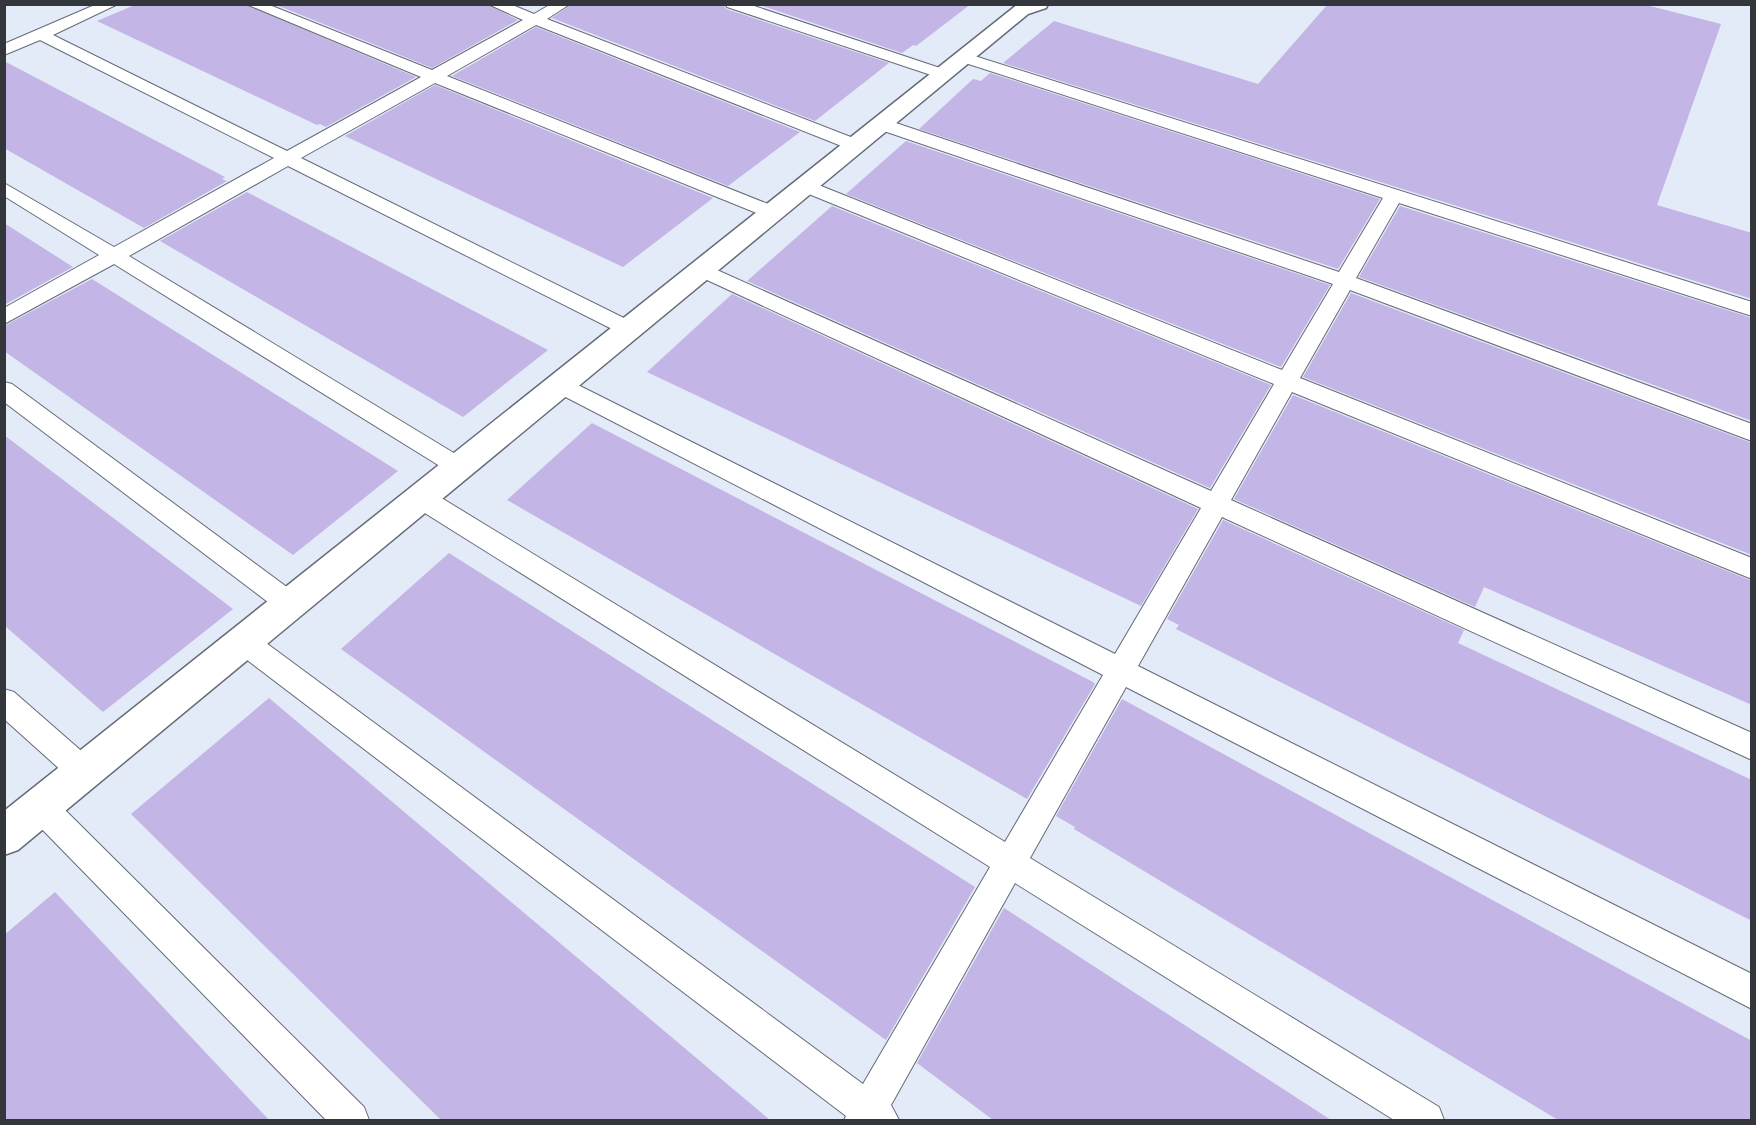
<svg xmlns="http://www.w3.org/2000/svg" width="1756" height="1125" font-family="'Sofia Sans Condensed',sans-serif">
  <rect width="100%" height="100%" fill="#e3eaf8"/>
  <g fill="#c3b5e5">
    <path d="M137,4H244L416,77L326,127L320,124L317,125L97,21Z"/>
    <path d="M274,4H486L518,20L432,68Z"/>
    <path d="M572,4H723L726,9L889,63L815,121L552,18Z"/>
    <path d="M757,4H971L916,46L913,45L902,53Z"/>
    <path d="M1328,4H1642L1721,24L1657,205L1752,233V299L1003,63L1054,21L1258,84Z"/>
    <path d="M536,27L800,132L728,186L452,76Z"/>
    <path d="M4,61L225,177L222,179L227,181L144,228L4,148Z"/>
    <path d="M990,73L1380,199L1338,269L919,129L973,79L981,81Z"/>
    <path d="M435,85L713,198L623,267L345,136Z"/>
    <path d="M906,141L1330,285L1281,367L846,194Z"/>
    <path d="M247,192L548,350L463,417L160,241Z"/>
    <path d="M832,206L1271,385L1210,488L747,281Z"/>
    <path d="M1400,206L1752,318V421L1359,277Z"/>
    <path d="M4,223L73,267L4,305Z"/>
    <path d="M92,279L398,471L293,555L4,351V326Z"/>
    <path d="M1351,293L1752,443V555L1303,377Z"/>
    <path d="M732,294L1198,509L1141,606L647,372Z"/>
    <path d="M1293,395L1752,581V705L1484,587L1475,607L1234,499Z"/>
    <path d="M592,423L1093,682L1095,684L1027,799L507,500Z"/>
    <path d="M4,435L233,609L103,712L4,625Z"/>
    <path d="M1223,520L1464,630L1458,643L1752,780V921L1176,629L1179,625L1167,619Z"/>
    <path d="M449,553L975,887L886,1040L341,649Z"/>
    <path d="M269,698L770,1120H441L131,814Z"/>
    <path d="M1122,699L1752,1041V1120H1558L1074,829L1075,827L1056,816Z"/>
    <path d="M55,892L269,1120H4V935Z"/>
    <path d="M1004,908L1331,1120H993L917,1063Z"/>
  </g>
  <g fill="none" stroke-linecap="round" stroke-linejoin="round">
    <g stroke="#656b77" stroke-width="2">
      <g id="lane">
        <path d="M97,4H118L53,35L287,151L421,77L246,4H267L432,70L523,20L488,4H510L534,14L551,4H570L547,19L861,141L864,145L861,149H849L536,25L447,76L778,208L780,212L778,216H764L435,83L301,158L636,324L640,329L636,334L629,336L622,334L288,166L129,256L467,461L471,467L467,473L459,476L451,473L114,264L4,324V308L99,255L4,196V183L114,247L274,158L40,40L4,55V44Z"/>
        <path d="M725,4H748L949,71L951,74L949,77H937L727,7Z"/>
        <path d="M962,52L1752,302V316L1399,203L1356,278L1752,424V441L1350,290L1300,378L1752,558V579L1292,392L1231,500L1752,733V760L1222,517L1138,666L1752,974V1009L1126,687L1030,858L1439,1107L1444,1120H1394L1015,883L891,1105L899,1120H844L846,1116L234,650L230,642L234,634L244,630L254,634L863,1084L990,867L412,505L409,498L412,491L421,489L430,491L1005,842L1103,675L552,390L549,385L552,380L560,377L568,380L1115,654L1201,508L694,274L691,270L694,266L701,264L708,266L1211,491L1274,384L799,190L796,186L799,182H811L1282,370L1333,284L875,128L872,124L875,120H887L1339,272L1383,198L956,60L954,57Z"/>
        <path d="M4,382L12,384L299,596L303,604L299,612L290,615L281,612L4,402Z"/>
        <path d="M4,689L14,692L94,762L99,772L94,782L84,786L74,782L4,719Z"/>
        <path d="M41,793L52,797L364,1107L369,1120H326L30,817L26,807L30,797Z"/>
      </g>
    </g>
    <g stroke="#656b77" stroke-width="3">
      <path id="street" d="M1018,4H1048L1046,8L1028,14L18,850L4,855V811Z"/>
    </g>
    <use href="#lane" fill="#fff" fill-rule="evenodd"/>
    <use href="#street" fill="#fff" fill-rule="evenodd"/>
  </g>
  <rect width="1756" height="1125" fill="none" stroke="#33363b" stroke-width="12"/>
</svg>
